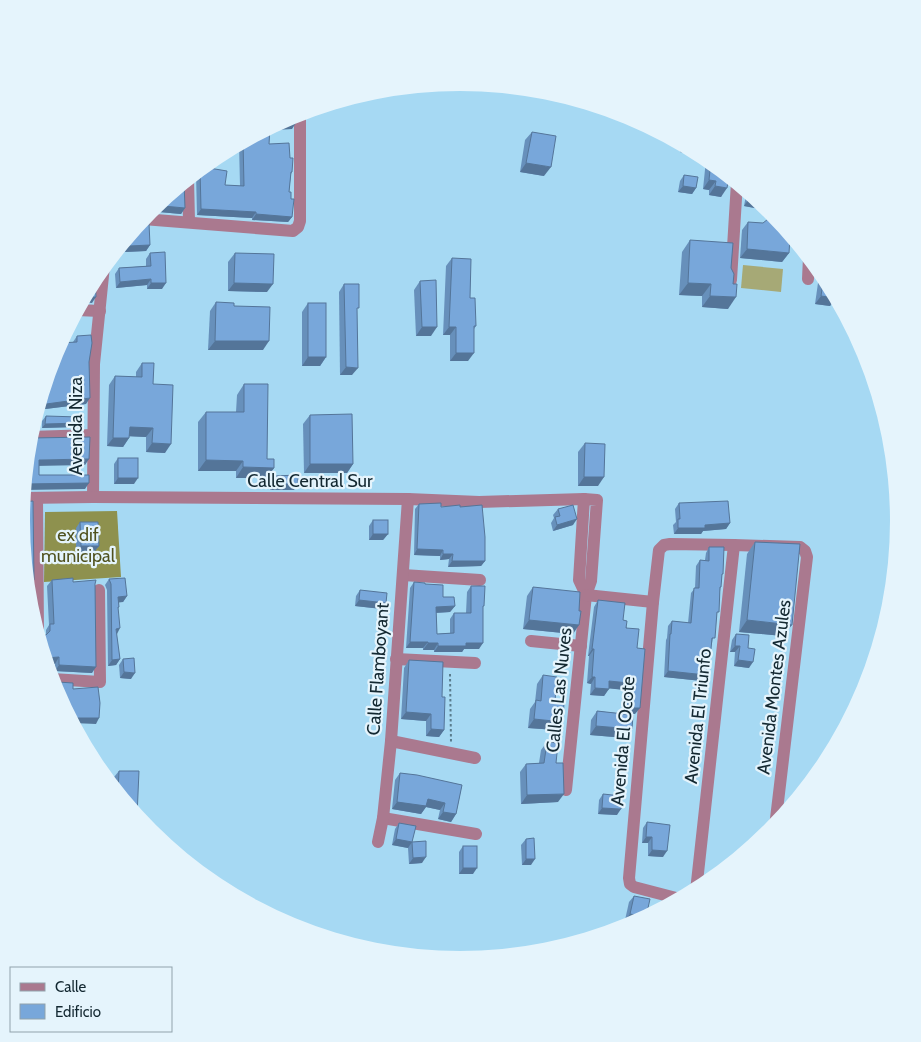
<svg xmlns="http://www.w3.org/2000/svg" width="921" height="1042" font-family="Cabin,sans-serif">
  <rect width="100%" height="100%" fill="#a6d9f3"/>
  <path fill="#a6a976" d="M743,265L783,269L781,292L741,288Z"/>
  <path fill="#8e914e" d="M117,511L121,577L44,582L45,512Z"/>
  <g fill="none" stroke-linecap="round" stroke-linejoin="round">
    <path stroke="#597c8d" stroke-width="2" stroke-dasharray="2.5 2.5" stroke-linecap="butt" d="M450,674L451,742"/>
    <g stroke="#aa798f" stroke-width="12">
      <path d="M188,179L189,221"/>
      <path d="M143,219L293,231L298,227L300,221V113"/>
      <path d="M808,279L809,257"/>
      <path d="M731,280L737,182"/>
      <path d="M77,310L100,311"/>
      <path d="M30,437L93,435"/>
      <path d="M93,497L94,364L104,266"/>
      <path d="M24,498L93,497L408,499L479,502L584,499L597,500L591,581L586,595L566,790"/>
      <path d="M37,498L38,634"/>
      <path d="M584,499L579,580L586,595"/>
      <path d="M403,575L480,580"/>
      <path d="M586,595L653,602"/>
      <path d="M531,641L581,646"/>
      <path d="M396,659L475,663"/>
      <path d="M52,679L100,682L99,590"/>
      <path d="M391,741L475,758"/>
      <path d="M383,818L476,834"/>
      <path d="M378,842L383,818L391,741L408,499"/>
      <path d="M696,891L734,545"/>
      <path d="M680,899L634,887L630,884L629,878L653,602L659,550L664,545L670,544L734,545L800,547L805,551L807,557L775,827"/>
    </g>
  </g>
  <g fill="#6790bb">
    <path d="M293,115L292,129L270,130L269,144L290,158L292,172L291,174L289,192L292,217L288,222L252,220V218L197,215L196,173L203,167L225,185L240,186L239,144Z"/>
    <path d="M532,132L544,176L520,172L525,140Z"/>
    <path d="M681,143L704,156L680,152Z"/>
    <path d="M708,158L729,176L721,197L709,195V190L703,189L706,160Z"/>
    <path d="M684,175L696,188L692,194L678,192L680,181Z"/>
    <path d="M184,182L185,208L181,214L159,212V203Z"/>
    <path d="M747,190L768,208L766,210L744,206Z"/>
    <path d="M748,222L789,253L782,262L740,258L742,230Z"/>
    <path d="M139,224L150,245L146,251L125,252L124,242Z"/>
    <path d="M690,240L728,309L702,307V296L679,295L682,252Z"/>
    <path d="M150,253L162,289H147V285L116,288L115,274L119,268L146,266V259Z"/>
    <path d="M235,253L267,292L228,291V262Z"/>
    <path d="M452,258L470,298L476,326L474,329L468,361H450V335H443L446,266Z"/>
    <path d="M824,275L826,277L836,298L830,306L815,304L818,283Z"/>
    <path d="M420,281L431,336H416L414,290Z"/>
    <path d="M344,284L357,312L352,375H340L339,292Z"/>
    <path d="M216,302L234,306L263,350H208L210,311Z"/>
    <path d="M308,303L326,357L320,366H302V312Z"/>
    <path d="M77,336L89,362L86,404L37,410L55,353L73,342Z"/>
    <path d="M142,363L153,384L165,453L146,452V437L129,436V438L123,447L107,446L109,385L115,376L136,377V372Z"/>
    <path d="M244,384L267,459L274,468L267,478H236V471H198V422L206,412H236L237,395Z"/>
    <path d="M310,415L353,464L347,473H304L303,424Z"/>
    <path d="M46,416L79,423L75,427L42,428V421Z"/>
    <path d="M585,443L598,486H578V452Z"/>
    <path d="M118,458L134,484H114V464Z"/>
    <path d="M274,476L294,490H270V481Z"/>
    <path d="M679,503L730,523L726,529L703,531L701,534H674L673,525L676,522L675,509Z"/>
    <path d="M419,504L441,507H460L485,561L481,566L448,567L449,559L440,560V556L414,555L415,509Z"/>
    <path d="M558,509L573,525L553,531L551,523L554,518L553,515Z"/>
    <path d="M373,520L388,534L383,540H369V526Z"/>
    <path d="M80,522L99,546L94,552H76V528Z"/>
    <path d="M755,542L783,636L739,632L747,554Z"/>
    <path d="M709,547L722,576L717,614L712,643L708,654L706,675L702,681L664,677L666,640L667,638L668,626L672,621L688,623L691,593L695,588L696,566L700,560H705L706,553Z"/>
    <path d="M109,579L127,596L123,602H119V607L118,608L116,634L120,659L116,665L108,666L107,590L105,585Z"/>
    <path d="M52,580L95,584L92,673L55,671V664H47L38,635H46V630L49,625L47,586Z"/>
    <path d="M414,582L425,584L455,606L450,612L436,613L437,634L450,633V619L454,613H466L467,592L471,586L483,607L479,649H464L462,652H434V650H423V648H406L410,588Z"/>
    <path d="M533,587L579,611L573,634L523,629L527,596Z"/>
    <path d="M360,590L386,603L382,609L355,606L356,596Z"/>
    <path d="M598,600L623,620L637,648L635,714H628L632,729L626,738L590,735L591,720L597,711L625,714V690L609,688L604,696L590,695L591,684L587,683L589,656H588L594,607Z"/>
    <path d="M736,634L748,648L749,668L734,666L735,652H730L732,640Z"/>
    <path d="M123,659L131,679L120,678L119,665Z"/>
    <path d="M409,660L442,697L444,730L439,737L426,736V721L401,719L404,668Z"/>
    <path d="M543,675L563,722L556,730L528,728L530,709L535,702L537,684Z"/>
    <path d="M547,742L556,763L558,802L521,804L520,772L526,764L539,763L541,750Z"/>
    <path d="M119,771L137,816L114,788V777Z"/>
    <path d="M400,773L462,785L456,814L451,822L438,819L440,810L426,807L421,814L392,809L395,780Z"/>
    <path d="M603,794L617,815L598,814L599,800Z"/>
    <path d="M647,822L663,857L648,856V843H642L643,828Z"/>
    <path d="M399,823L412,842L422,863L409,864L408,848L392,845L395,829Z"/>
    <path d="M526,839L531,865H522L521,845Z"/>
    <path d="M463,846L473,874H459V852Z"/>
    <path d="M634,896L637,922L625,920L629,902Z"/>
  </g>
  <g fill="#547599">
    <path d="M296,123L292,129L266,130L267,129L275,124Z"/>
    <path d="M685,145L704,156L680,152Z"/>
    <path d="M526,163L551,167L544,176L520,172Z"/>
    <path d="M709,180L716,181L709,190L703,189Z"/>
    <path d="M683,186L696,188L692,194L678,192Z"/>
    <path d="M715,186L727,188L721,197L709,195Z"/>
    <path d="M748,200L761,202L768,208L766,210L744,206Z"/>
    <path d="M163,206L185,208L181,214L159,212Z"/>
    <path d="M201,209L256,212L252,218L197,215Z"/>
    <path d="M256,214L292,217L288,222L252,220Z"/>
    <path d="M150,245L146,251L125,252L129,246Z"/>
    <path d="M747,249L789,253L782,262L740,258Z"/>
    <path d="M151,279L147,285L116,288L120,282Z"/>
    <path d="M151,283H166L162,289H147Z"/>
    <path d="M234,283L273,284L267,292L228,291Z"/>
    <path d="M688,283L711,284L702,296L679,295Z"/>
    <path d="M710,296L736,297L728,309L702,307Z"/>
    <path d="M821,296L836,298L830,306L815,304Z"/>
    <path d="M85,297H96L92,303L82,302Z"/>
    <path d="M422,327H437L431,336H416Z"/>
    <path d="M449,327H456L450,335H443Z"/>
    <path d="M215,341H269L263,350H208Z"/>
    <path d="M456,353H474L468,361H450Z"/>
    <path d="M308,357H326L320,366H302Z"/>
    <path d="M346,367L358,368L352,375H340Z"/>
    <path d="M90,398L86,404L37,410L39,405Z"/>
    <path d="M79,423L75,427L42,428L45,424Z"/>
    <path d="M130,427L153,428L146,437L123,436Z"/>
    <path d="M113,438H129L123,447L107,446Z"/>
    <path d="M152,443L171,444L165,453L146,452Z"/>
    <path d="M89,459L85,465L35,466L39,460Z"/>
    <path d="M206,460L243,461L236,471H198Z"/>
    <path d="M310,464H353L347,473H304Z"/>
    <path d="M243,467L274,468L267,478H236Z"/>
    <path d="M584,477H604L598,486H578Z"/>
    <path d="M118,478H138L134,484H114Z"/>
    <path d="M30,483H89L85,489L24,490L25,484Z"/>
    <path d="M274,484H298L294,490H270Z"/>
    <path d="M577,519L573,525L553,531L557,525Z"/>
    <path d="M730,523L726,529L703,531L701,534H674L678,528L705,525Z"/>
    <path d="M373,534H388L383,540H369Z"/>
    <path d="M81,546H99L94,552H76Z"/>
    <path d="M417,549L443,550L440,556L414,555Z"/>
    <path d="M443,554H453L449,559L440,560Z"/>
    <path d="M452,561H485L481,566L448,567Z"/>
    <path d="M127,596L123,602L115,603L118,597Z"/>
    <path d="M359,600L386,603L382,609L355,606Z"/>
    <path d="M455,606L450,612L432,613L436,607Z"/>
    <path d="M529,620L579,625L573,634L523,629Z"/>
    <path d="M747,620L792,625L783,636L739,632Z"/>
    <path d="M120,628L117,634L116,629Z"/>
    <path d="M410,642H428L423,648H406Z"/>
    <path d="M428,643H438L434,650H423Z"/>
    <path d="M466,643H483L479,649H464L462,652H434L438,646Z"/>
    <path d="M735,646H740L735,652H730Z"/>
    <path d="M592,649H594L589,656H588Z"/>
    <path d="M59,657L55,664H47L45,658Z"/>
    <path d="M120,659L116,665L108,666L112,660Z"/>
    <path d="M738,660L753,662L749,668L734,666Z"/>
    <path d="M59,665L96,667L92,673L55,671Z"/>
    <path d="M668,671L706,675L702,681L664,677Z"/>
    <path d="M124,672L135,673L131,679L120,678Z"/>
    <path d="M592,677H595L591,684L587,683Z"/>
    <path d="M609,681L629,683L625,690L605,688Z"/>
    <path d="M595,688L609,689L604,696L590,695Z"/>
    <path d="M629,708H640L635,714H625Z"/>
    <path d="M406,712L431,714L426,721L401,719Z"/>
    <path d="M72,718H99L96,724L73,723Z"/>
    <path d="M534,719L563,722L556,730L528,728Z"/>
    <path d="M596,726L632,729L626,738L590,735Z"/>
    <path d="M431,729L444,730L439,737L426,736Z"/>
    <path d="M564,794L558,802L521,804L527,795Z"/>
    <path d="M428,799L445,803L440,810L426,807L421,814L392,809L397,802Z"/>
    <path d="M602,808L621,809L617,815L598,814Z"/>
    <path d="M443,812L456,814L451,822L438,819Z"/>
    <path d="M646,837H652L648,843H642Z"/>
    <path d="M396,839L412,842L408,848L392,845Z"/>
    <path d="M652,850L667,851L663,857L648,856Z"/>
    <path d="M426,857L422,863L409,864L413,858Z"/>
    <path d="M526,859H535L531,865H522Z"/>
    <path d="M463,868H477L473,874H459Z"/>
    <path d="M630,914L646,917L637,922L625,920Z"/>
  </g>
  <g fill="#78a7da" stroke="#547599">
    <path d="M295,114L296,123L275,124Z"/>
    <path d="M270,127L269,144L289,143L290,158H293L292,172H291L289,192H291V199H294L292,217L256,214V212L201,209L200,169L203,167L227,171L225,185L244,186L243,141Z"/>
    <path d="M532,132L556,136L551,167L526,163Z"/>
    <path d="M711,161L729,176L727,188L715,186L716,181L709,180Z"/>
    <path d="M684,175L698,177L696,188L683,186Z"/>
    <path d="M184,182L185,208L163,206V200Z"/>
    <path d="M749,192L761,202L748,200Z"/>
    <path d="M773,215L790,238L789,253L747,249L748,222L763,223Z"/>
    <path d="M149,223L150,245L129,246L128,237L139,224Z"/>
    <path d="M690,240L733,243L731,268L734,274L733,284H737L736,297L710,296L711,284L688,283Z"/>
    <path d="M165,252L166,283H151V279L120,282L119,268L151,266L150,253Z"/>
    <path d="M235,253L274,254L273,284L234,283Z"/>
    <path d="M452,258L471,259L470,298H475L476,326H474V353H456V327H449Z"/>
    <path d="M824,275L836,297V298L821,296Z"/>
    <path d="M95,277L96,297H85Z"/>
    <path d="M436,280L437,327H422L420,281Z"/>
    <path d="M344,284H359V308H357L358,368L346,367Z"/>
    <path d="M216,302L234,303V306L270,307L269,341H215Z"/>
    <rect x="308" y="303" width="18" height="54"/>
    <path d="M91,335L92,343L89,362L90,398L39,405L55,353L60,343L77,342V336Z"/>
    <path d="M142,363H154L153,384L173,385L171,444L152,443L153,428L130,427L129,438H113L115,376L142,377Z"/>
    <path d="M244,384H268L267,459H274V468L243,467V461L206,460V412H244Z"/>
    <path d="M352,414L353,464H310V415Z"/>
    <path d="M46,416L79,417V423L45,424Z"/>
    <path d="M30,437L31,438L90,437L89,459L39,460V475H89V483L25,484Z"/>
    <path d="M585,443L605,444L604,477H584Z"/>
    <rect x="118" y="458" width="20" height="20"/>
    <path d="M298,475V484H274V476Z"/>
    <path d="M33,501L34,580H32L33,600H34L35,623L30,606L21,521L23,502Z"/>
    <path d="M728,501L730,523L705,525V528H678V519H680L679,503Z"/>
    <path d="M441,503V507L460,505V507L482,505L485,537V561H452L453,554H443V550L417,549L419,504Z"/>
    <path d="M573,505L577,519L557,525L555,517L560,516L558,509Z"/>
    <rect x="373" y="520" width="15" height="14"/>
    <path d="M80,522H98L99,546H81Z"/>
    <path d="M755,542L800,544L792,625L747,620Z"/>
    <path d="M709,547H724L723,574H722L721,587H720L719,612H717L715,638H712L711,649H708L706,675L668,671L670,634H671L672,621L691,623L694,588H699L700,560L709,561Z"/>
    <path d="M73,578V582L96,580L95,584L96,667L59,665V657L45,658L38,635H46L50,631V624H54L52,580Z"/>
    <path d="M125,578L127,596L118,597L119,607H118L120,628L116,629L120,659L112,660L111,584L109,579Z"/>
    <path d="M414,582L425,583V584L443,585V597H454L455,606L436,607L437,634L454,633V613H471V586H485L484,606H483V643H466V646H438V643H428V642H410Z"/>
    <path d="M533,587L580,592L579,611H581L579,625L529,620Z"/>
    <path d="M360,590L387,593L386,603L359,600Z"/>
    <path d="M598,600L625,603L623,620L627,621L626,628L639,629L637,648L645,649L640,708H629V683L609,681V689L595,688V677H592L594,649H592Z"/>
    <path d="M736,634L749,635L748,648L755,649L753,662L738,660L740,646H735Z"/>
    <path d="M134,658L135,673L124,672L123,659Z"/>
    <path d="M409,660L443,662L442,697H445L444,730L431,729V714L406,712Z"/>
    <path d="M543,675L557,677L555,701L564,702L563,722L534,719L536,700L541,701Z"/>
    <path d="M58,682L73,683V689L98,687L100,703L99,718H72L73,723L55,689L53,683H58Z"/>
    <path d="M597,711L633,715L632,729L596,726Z"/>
    <path d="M547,742L558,743L556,763H563L564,794L527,795L526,764L544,763Z"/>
    <path d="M119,771H139L137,816L118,793Z"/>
    <path d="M400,773L417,775L462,785L456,814L443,812L445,803L428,799L426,806L397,802Z"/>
    <path d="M603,794L622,796L621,809L602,808Z"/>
    <path d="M647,822L670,825L667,851L652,850V837H646Z"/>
    <path d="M399,823L416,826L412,842L396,839Z"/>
    <path d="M534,838L535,859H526V839Z"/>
    <path d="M426,841V857L413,858L412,842Z"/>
    <rect x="463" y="846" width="14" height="22"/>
    <path d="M634,896L650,899L646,917L630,914Z"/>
    <path d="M255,907L262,908V911Z"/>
  </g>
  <g text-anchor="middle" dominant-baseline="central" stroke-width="4.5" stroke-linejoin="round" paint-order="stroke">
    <g font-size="18" fill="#132831" stroke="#e5f4fc">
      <text transform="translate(76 426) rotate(-90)">Avenida Niza</text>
      <text x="310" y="481">Calle Central Sur</text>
      <text transform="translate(378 669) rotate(-86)">Calle Flamboyant</text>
      <text transform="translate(774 687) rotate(-83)">Avenida Montes Azules</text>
      <text transform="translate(559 690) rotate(-84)">Calles Las Nuves</text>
      <text transform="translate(698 716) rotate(-84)">Avenida El Triunfo</text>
      <text transform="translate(623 741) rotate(-85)">Avenida El Ocote</text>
    </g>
    <g font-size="18" fill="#4f511e" stroke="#e5f4fc">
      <text x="78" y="535">ex dif<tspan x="78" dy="21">municipal</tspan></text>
    </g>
  </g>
  <path d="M0 0H921V1042H0ZM30 521a430 430 0 1 1 860 0a430 430 0 1 1-860 0Z" fill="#e5f4fc" fill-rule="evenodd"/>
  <rect x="10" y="967" width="162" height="65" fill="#e5f4fc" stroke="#91a2ab"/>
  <rect x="20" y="983" width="25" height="8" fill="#aa798f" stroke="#91a2ab"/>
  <text x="55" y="992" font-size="15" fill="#132831">Calle</text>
  <rect x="20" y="1004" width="25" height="15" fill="#78a7da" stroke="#91a2ab"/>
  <text x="55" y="1017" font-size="15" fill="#132831">Edificio</text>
</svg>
